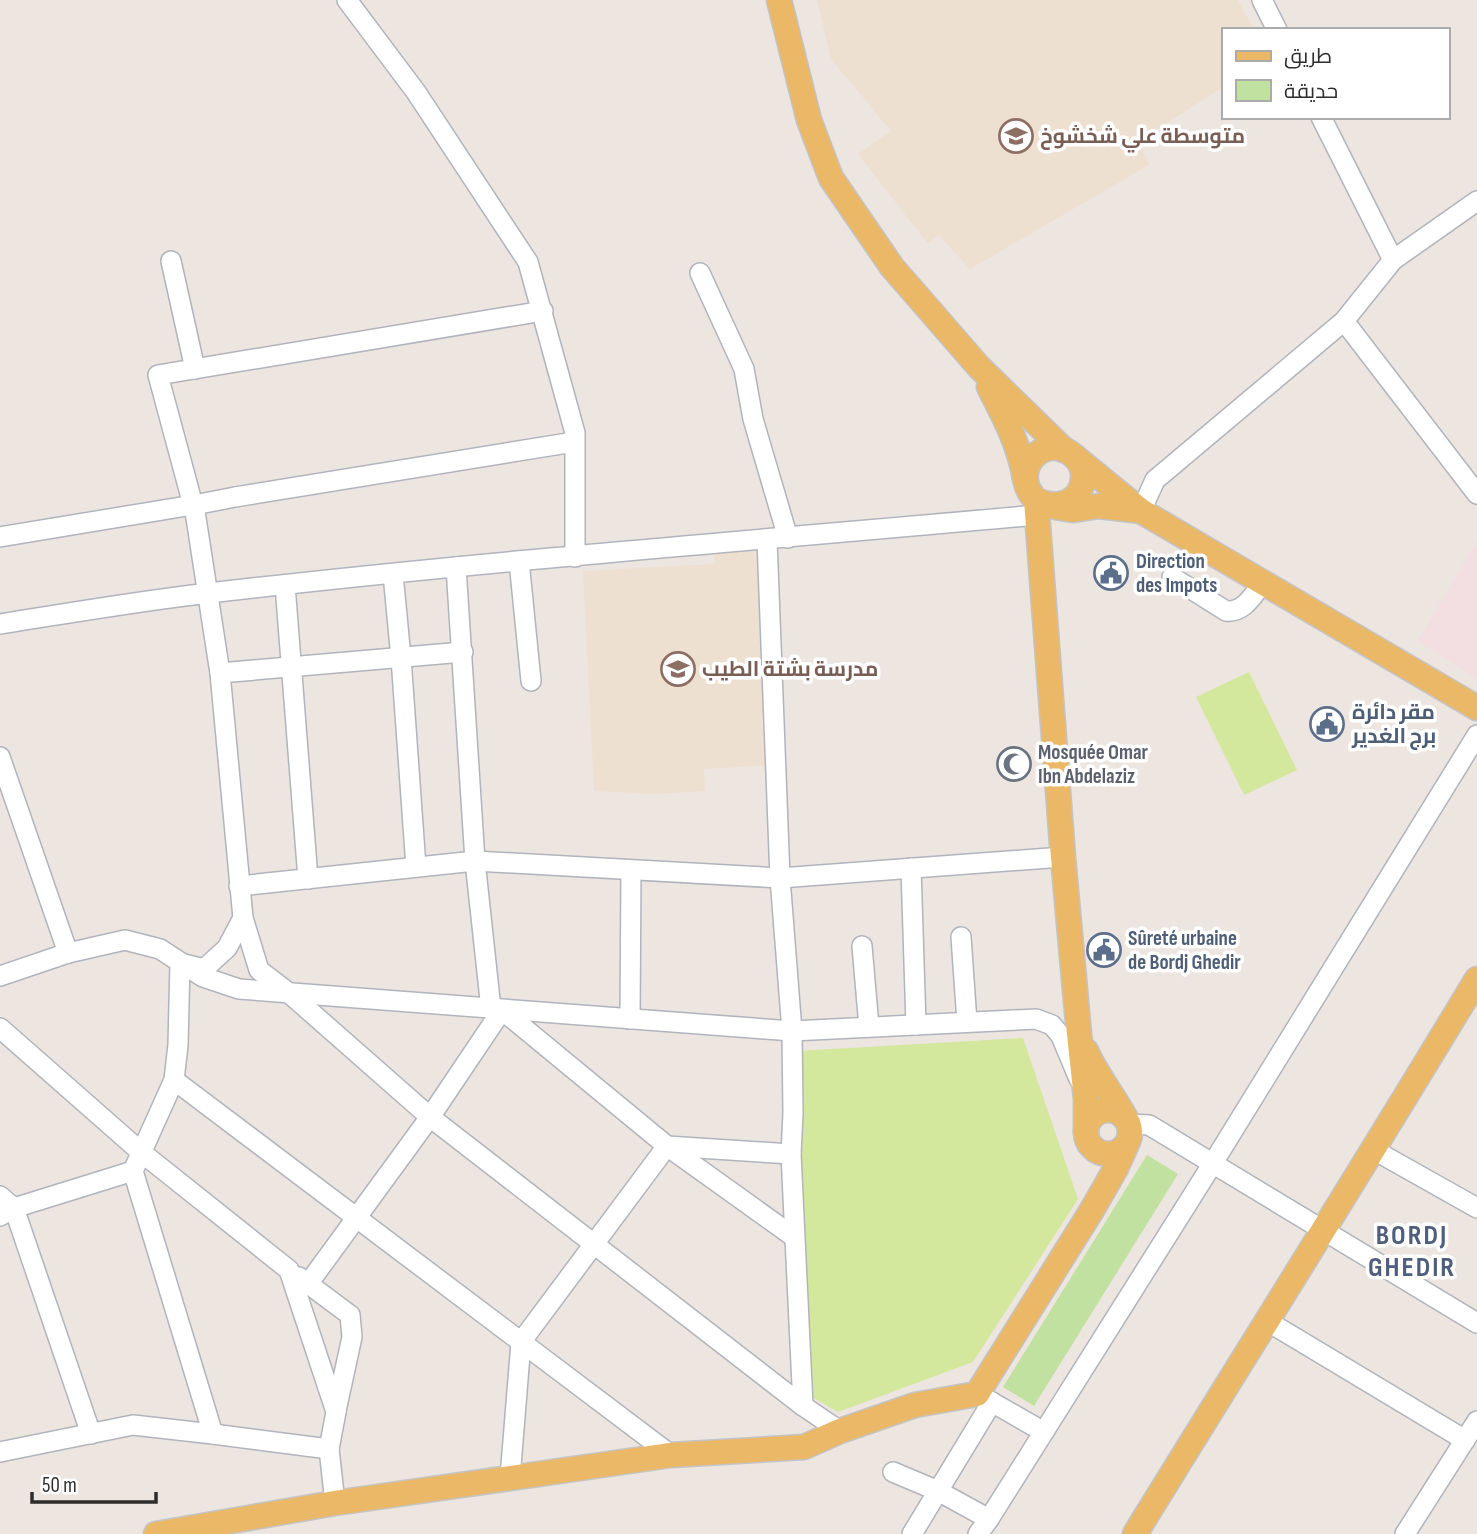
<svg xmlns="http://www.w3.org/2000/svg" width="1477" height="1534" font-family="'Sofia Sans Condensed',Cairo,sans-serif">
  <rect width="100%" height="100%" fill="#ede5e0"/>
  <g fill="#eee0d0">
    <path d="M817,0H1238L1254,30H1223V87L1139,141L1149,165L970,269L938,235L928,244L858,154L891,131L831,59Z"/>
    <path d="M756,549L758,572H763L772,765L704,769L705,791L656,794L594,791L583,571L715,564V551Z"/>
  </g>
  <path fill="#f3dee2" d="M1477,542V679L1418,641Z"/>
  <path fill="#c0e19f" d="M1147,1155L1178,1174L1034,1406L1003,1387Z"/>
  <g fill="#d3e89c">
    <path d="M1249,672L1297,770L1244,795L1196,697Z"/>
    <path d="M1023,1038L1078,1199L973,1362L838,1412L812,1397L796,1148L797,1051Z"/>
  </g>
  <g fill="none" stroke-linecap="round" stroke-linejoin="round">
    <g stroke="#b0b4bc" stroke-width="22">
      <g id="minor">
        <path d="M347,0L416,92L528,262L575,433V557"/>
        <path d="M1262,0L1277,30"/>
        <path d="M1321,117L1393,260"/>
        <path d="M171,261L195,369"/>
        <path d="M700,273L744,369L753,419L788,538"/>
        <path d="M543,311L158,375L193,505H194L220,673L243,918L259,970L289,993L430,1117L803,1406L840,1431"/>
        <path d="M1344,321L1477,494"/>
        <path d="M194,505L235,497L574,442"/>
        <path d="M1141,511L1155,480L1344,321L1393,260L1477,201"/>
        <path d="M0,537L193,505"/>
        <path d="M767,540L780,878L792,1031L793,1113L791,1154L803,1406"/>
        <path d="M519,561L531,681"/>
        <path d="M456,567L475,861L491,1009"/>
        <path d="M393,574L401,658L416,867"/>
        <path d="M1172,577L1226,611C1244,613 1253,595 1263,583"/>
        <path d="M285,585L308,879"/>
        <path d="M0,624C70,613 139,601 209,593C484,561 761,540 1037,515"/>
        <path d="M220,673L463,652"/>
        <path d="M0,757L68,953"/>
        <path d="M911,868L916,1025"/>
        <path d="M239,886L475,861L780,878L1063,857"/>
        <path d="M961,937L967,1022"/>
        <path d="M862,946L869,1027"/>
        <path d="M0,976L68,953L125,940L160,949L203,977L239,989L792,1031L1036,1019L1052,1025L1061,1036L1079,1079"/>
        <path d="M630,1019L631,870"/>
        <path d="M0,1028L141,1152L289,1270L336,1412L329,1449"/>
        <path d="M174,1080L671,1455"/>
        <path d="M1128,1124L1149,1125L1477,1323"/>
        <path d="M1374,1150L1477,1208"/>
        <path d="M0,1196L14,1208L91,1434"/>
        <path d="M0,1216L14,1208L133,1171"/>
        <path d="M299,1277L350,1315L352,1337L336,1411"/>
        <path d="M308,1284L430,1117L502,1010L667,1146L794,1237"/>
        <path d="M1267,1321L1465,1440"/>
        <path d="M981,1396L1044,1432"/>
        <path d="M213,1434L133,1171L174,1080L178,1045L180,963L204,969L227,948L243,918"/>
        <path d="M0,1452L133,1425L213,1434L329,1449L335,1503"/>
        <path d="M893,1472L938,1491L989,1519"/>
        <path d="M510,1478L521,1342L667,1146L791,1154"/>
        <path d="M912,1534L992,1402"/>
        <path d="M978,1534L989,1519L1213,1163L1477,735"/>
        <path d="M1405,1534L1477,1421"/>
      </g>
    </g>
    <g stroke="#c4c4c4" stroke-width="27">
      <g id="major">
        <path d="M779,0L809,120L831,178L892,267L979,367L1064,450"/>
        <path d="M989,387C1004,416 1020,446 1025,479"/>
        <path d="M1075,457L1141,511L1477,708"/>
        <path d="M1036,500C1057,511 1084,502 1083,475C1083,468 1079,461 1074,456C1045,430 1007,471 1036,500L1063,857L1079,1034L1086,1099V1132"/>
        <path d="M1055,507L1073,510L1099,506L1141,511"/>
        <path d="M1086,1051C1096,1074 1113,1095 1125,1117"/>
        <circle cx="1108" cy="1132" r="22"/>
        <path d="M156,1534L335,1503L671,1455L804,1447L840,1431L915,1405L977,1394L1092,1210L1116,1168L1126,1146"/>
        <path d="M1135,1534C1249,1349 1365,1165 1477,979"/>
      </g>
    </g>
    <use href="#minor" stroke="#fff" stroke-width="19"/>
    <use href="#major" stroke="#ebb867" stroke-width="24"/>
  </g>
  <defs>
    <g id="school-ring" transform="scale(1.75)"><circle r="9.5" fill="#fff" stroke="#8d6e63" stroke-width="1.5"/><path d="M0-5L7-2L0 1L-7-2ZM-4 1L0 2.5L4 1V4Q0 6-4 4Z" fill="#8d6e63"/></g>
    <g id="civic-ring" transform="scale(1.75)"><circle r="9.5" fill="#fff" stroke="#5c6f8a" stroke-width="1.5"/><path d="M-.6-6.5H3V-4.5H.6V-3L4-1V1h2V6H-6V1h2V-1L-.6-3ZM-1.2 2.5V6h2.4V2.5Z" fill="#5c6f8a"/></g>
    <g id="mosque-ring" transform="scale(1.75)"><circle r="9.5" fill="#fff" stroke="#6b7280" stroke-width="1.5"/><path d="M3.5-4.9A6 6 0 1 0 3.5 4.9A5 5 0 1 1 3.5-4.9Z" fill="#6b7280"/></g>
  </defs>
  <g fill-rule="evenodd">
    <use href="#school-ring" x="1016" y="136"/>
    <use href="#civic-ring" x="1111" y="573"/>
    <use href="#school-ring" x="678" y="669"/>
    <use href="#civic-ring" x="1327" y="724"/>
    <use href="#mosque-ring" x="1014" y="764"/>
    <use href="#civic-ring" x="1104" y="950"/>
  </g>
  <g text-anchor="middle" dominant-baseline="central" stroke-width="7" stroke-linejoin="round" paint-order="stroke">
    <g font-size="21" font-weight="bold" fill="#785e54" stroke="#fff" text-anchor="start">
      <text x="1040" y="136">متوسطة علي شخشوخ</text>
      <text x="702" y="669">مدرسة بشتة الطيب</text>
    </g>
    <g font-size="21" font-weight="bold" fill="#4e5e75" stroke="#fff" text-anchor="start">
      <text x="1136" y="561">Direction<tspan x="1136" dy="24">des Impots</tspan></text>
      <text x="1352" y="712">مقر دائرة<tspan x="1352" dy="24">برج الغدير</tspan></text>
      <text x="1128" y="938">Sûreté urbaine<tspan x="1128" dy="24">de Bordj Ghedir</tspan></text>
    </g>
    <g font-size="21" font-weight="bold" fill="#5b616d" stroke="#fff" text-anchor="start">
      <text x="1038" y="752">Mosquée Omar<tspan x="1038" dy="24">Ibn Abdelaziz</tspan></text>
    </g>
    <g font-size="28" font-weight="bold" letter-spacing="2" fill="#4e5e7c" stroke="#fff">
      <text x="1412" y="1235">BORDJ<tspan x="1412" dy="32">GHEDIR</tspan></text>
    </g>
  </g>
  <rect x="1222" y="28" width="228" height="91" fill="#ffffff" stroke="#ababab" stroke-width="2"/>
  <rect x="1236" y="51" width="35" height="10" fill="#ebb867" stroke="#ababab" stroke-width="2"/>
  <text x="1284" y="63" font-size="21" fill="#2d2d2d">طريق</text>
  <rect x="1236" y="80" width="35" height="21" fill="#c0e19f" stroke="#ababab" stroke-width="2"/>
  <text x="1284" y="98" font-size="21" fill="#2d2d2d">حديقة</text>
  <path d="M32 1492v10h124v-10" fill="none" stroke="#2d2d2d" stroke-width="3.5"/>
  <text x="42" y="1492" font-size="21" fill="#2d2d2d" stroke="#ffffff" stroke-width="5" paint-order="stroke">50 m</text>
</svg>
